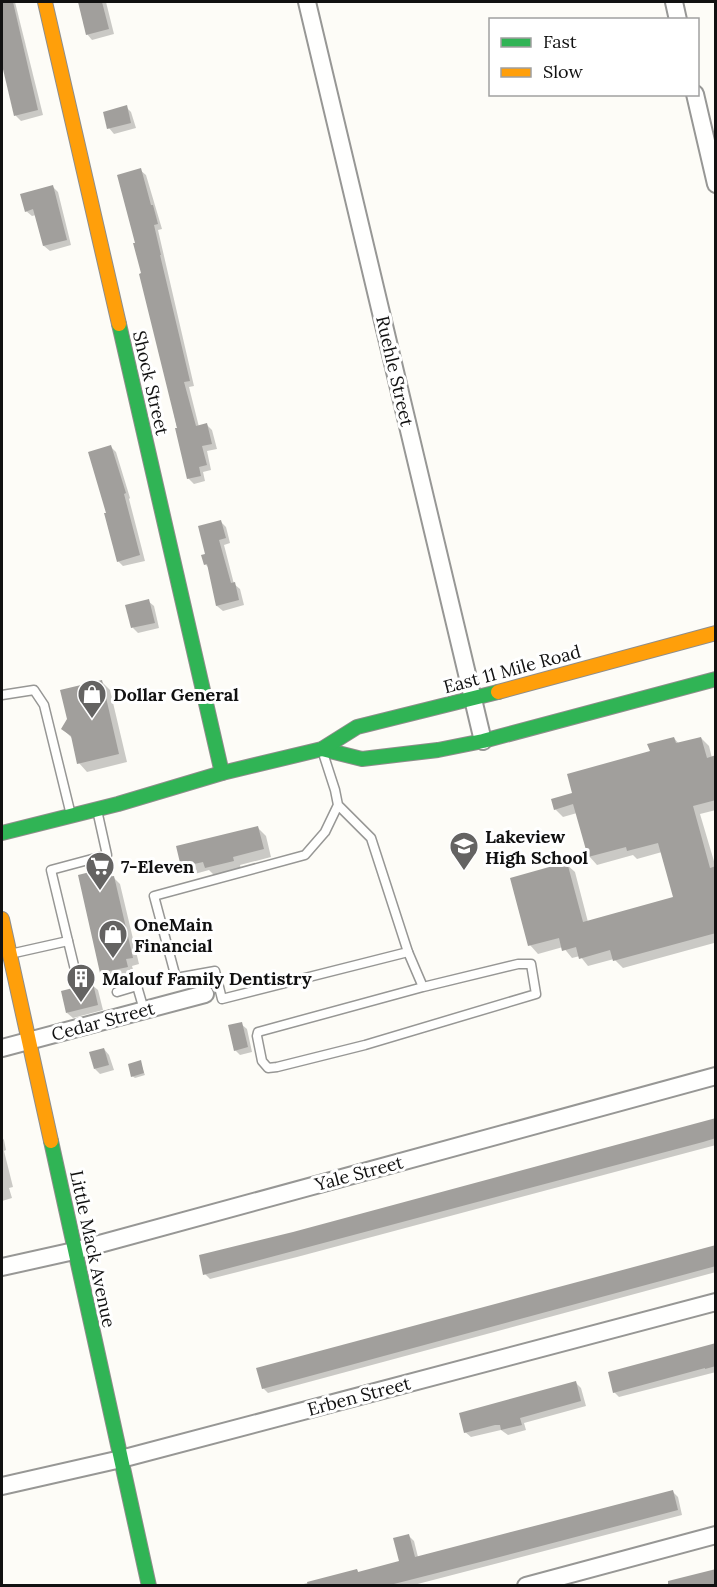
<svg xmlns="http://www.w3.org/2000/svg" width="717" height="1587" font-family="Lora,serif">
  <rect width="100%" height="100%" fill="#fdfcf7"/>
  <g fill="#0003">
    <path d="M2,2H15L43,115L21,121L16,116L2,54Z"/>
    <path d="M79,2H106L114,34L92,40L87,34Z"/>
    <path d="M126,107L131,112L136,128L114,134L109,128Z"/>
    <path d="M140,170L146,175L162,229L158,230L194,386L189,387L199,427L207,425L212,430L217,449L207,451L211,470L203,472L205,481L194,484L188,478L137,244Z"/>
    <path d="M53,187L58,192L71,245L50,251L44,246L36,215L32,216L26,211Z"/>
    <path d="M111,447L116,452L130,498L129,499L145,561L123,566L118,561L108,514Z"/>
    <path d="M221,522L226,527L230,543L224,545L234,584L240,589L244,605L223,611L217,606L209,568L205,564L207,555Z"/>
    <path d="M148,601L154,606L159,628L138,633L133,628Z"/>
    <path d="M102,682L110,690L127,762L87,772L79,763L73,739L63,729Z"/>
    <path d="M674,738L679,744L701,738L709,746L712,758L716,757V810L700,814L716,868V946L714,943L623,968L614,959L588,966L580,956L572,958L563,947L538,954L530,945L566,864L575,872L588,922L675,898L662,852L637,859L633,855L597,865L589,856L577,813L563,817L555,809L574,794Z"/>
    <path d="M258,828L266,836L271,857L240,865L241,869L214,875L209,870L191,875L182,866Z"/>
    <path d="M106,870L120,884L139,964L132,966L134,973L108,979L101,972Z"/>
    <path d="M92,985L98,990L103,1010L73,1018L67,1013Z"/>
    <path d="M241,1024L247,1029L252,1052L240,1055L235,1050Z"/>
    <path d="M104,1049L109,1055L114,1070L100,1074L95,1069Z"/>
    <path d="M140,1062L145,1075L135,1078L132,1076Z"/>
    <path d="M716,1119V1145L297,1257L210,1279L205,1274L294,1233Z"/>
    <path d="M2,1137L4,1140L6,1150L4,1151L13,1187L9,1188L12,1198L2,1201Z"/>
    <path d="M716,1246V1272L268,1393L263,1388Z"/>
    <path d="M716,1345V1372L619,1397L614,1392Z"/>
    <path d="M576,1383L581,1388L586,1406L524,1423L526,1430L508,1435L501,1430L471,1437L465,1432Z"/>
    <path d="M672,1491L678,1497L682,1515L410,1586H296L357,1570L359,1573L401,1562L408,1535L414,1541L418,1557Z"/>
  </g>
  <g fill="#a19f9c">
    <path d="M2,2H13L38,110L14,116L2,65Z"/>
    <path d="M78,2H102L109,29L86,35Z"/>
    <path d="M127,105L131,123L107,129L103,112Z"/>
    <path d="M141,168L151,205H153L158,224L154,225L161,255H160L190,381L184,382L196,426L207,423L212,444L202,446L207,465L199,467L201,476L187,479L175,428H177L139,274L141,273L133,243H135L117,175Z"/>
    <path d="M53,185L67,240L43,246L33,209L25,212L20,194Z"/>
    <path d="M111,445L126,493L124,494L140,555L117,562L104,513H106L88,452Z"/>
    <path d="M221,520L226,538L219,540L231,583L235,582L239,600L216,606L207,564L204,565L201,555L205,554L198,526Z"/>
    <path d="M149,599L155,623L131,628L125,605Z"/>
    <path d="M102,680L119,754L77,764L71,736L61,729L67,719L60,690Z"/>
    <path d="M674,737L676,743L701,737L707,758L716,755V800L693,806L710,868L716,866V933L613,961L610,950L579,959L576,947L562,951L559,938L528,946L510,878L567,862L583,922L673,897L658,843L627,851L626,847L588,857L573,804L554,810L551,799L572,793L567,774L650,751L647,744Z"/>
    <path d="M258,826L264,849L233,857L234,861L205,868L203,862L181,867L176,846Z"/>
    <path d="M106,868L108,877L114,876L133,958L126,959L128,967L100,973L78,875Z"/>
    <path d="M93,983L98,1005L66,1013L61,991Z"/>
    <path d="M242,1022L248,1047L234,1051L228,1025Z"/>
    <path d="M104,1048L109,1065L94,1069L89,1052Z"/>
    <path d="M141,1060L144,1073L131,1077L128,1064Z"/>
    <path d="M716,1118V1138L703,1142L203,1275L199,1255L293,1232Z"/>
    <path d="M716,1245V1266L262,1389L256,1368Z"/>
    <path d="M716,1343V1366L705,1369V1368L613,1393L608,1372Z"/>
    <path d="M576,1381L581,1401L520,1418L522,1425L501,1430L500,1425H495L464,1433L459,1413Z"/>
    <path d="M673,1490L678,1510L492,1559L386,1586H308L307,1582L357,1569L358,1572L399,1561L393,1538L409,1534L415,1557Z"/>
    <path d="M716,1569V1586H668V1581Z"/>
  </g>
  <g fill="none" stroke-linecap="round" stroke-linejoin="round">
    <g stroke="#979795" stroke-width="11">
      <g id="lane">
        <path d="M2,695L34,690L44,705L71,815"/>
        <path d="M323,753L335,790L338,805L325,832L305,855L154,896L176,978L215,971L222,999L408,952L371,838L338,805"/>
        <path d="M68,941L77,978"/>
        <path d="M408,952L423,987L518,964H531L536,994L365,1045L277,1067L268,1068L262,1061L257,1036L258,1032L423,987"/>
        <path d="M10,954L68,941L51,870L107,855L97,810"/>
        <path d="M117,992L137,986L144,1010"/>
      </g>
    </g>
    <g stroke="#979795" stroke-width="20">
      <g id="street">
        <path d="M307,2L483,741"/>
        <path d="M674,2L678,20"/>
        <path d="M695,94L716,184"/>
        <path d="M2,1048L205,994"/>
        <path d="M2,1267L74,1251L716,1076"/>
        <path d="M2,1486L121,1459L716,1302"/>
        <path d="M526,1586L716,1535"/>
      </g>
    </g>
    <g stroke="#8e8d8b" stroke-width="16">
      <g id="fast">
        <path d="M119,324L222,773"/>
        <path d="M322,749L362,759L438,750L483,741L716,679"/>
        <path d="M2,833L118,804L222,773L322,749L357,727L498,692"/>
        <path d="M51,1141L149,1586"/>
      </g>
    </g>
    <g stroke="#8e8d8b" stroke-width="16">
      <g id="slow">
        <path d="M45,2L119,324"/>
        <path d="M498,692L716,633"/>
        <path d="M2,919L51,1141"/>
      </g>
    </g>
    <use href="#lane" stroke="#fffffe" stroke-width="8"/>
    <use href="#street" stroke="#fffffe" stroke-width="16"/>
    <use href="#fast" stroke="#30b455" stroke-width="14"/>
    <use href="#slow" stroke="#ff9f0a" stroke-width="14"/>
  </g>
  <defs>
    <g id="shop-pin" transform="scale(1.5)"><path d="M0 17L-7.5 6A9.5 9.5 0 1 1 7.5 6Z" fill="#646362" stroke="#fff"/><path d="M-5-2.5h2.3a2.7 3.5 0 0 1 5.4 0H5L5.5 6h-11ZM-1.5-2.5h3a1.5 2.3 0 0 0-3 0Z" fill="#fff"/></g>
    <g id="school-pin" transform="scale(1.5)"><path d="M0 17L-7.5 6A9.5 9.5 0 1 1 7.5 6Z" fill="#646362" stroke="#fff"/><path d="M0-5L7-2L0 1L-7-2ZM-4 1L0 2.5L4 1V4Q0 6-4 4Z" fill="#fff"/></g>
    <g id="supermarket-pin" transform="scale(1.5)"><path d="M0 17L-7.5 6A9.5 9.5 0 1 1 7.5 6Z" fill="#646362" stroke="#fff"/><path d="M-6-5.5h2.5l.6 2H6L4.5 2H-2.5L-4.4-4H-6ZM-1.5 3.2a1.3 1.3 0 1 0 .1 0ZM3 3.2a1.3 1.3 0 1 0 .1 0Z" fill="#fff"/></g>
    <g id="building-pin" transform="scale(1.5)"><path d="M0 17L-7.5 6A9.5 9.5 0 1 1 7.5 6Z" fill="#646362" stroke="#fff"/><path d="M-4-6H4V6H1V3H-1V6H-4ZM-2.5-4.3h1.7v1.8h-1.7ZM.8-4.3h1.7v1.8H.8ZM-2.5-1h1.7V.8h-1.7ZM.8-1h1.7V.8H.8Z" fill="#fff"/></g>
  </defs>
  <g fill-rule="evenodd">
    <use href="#shop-pin" x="92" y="694"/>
    <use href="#school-pin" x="464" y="846"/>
    <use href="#supermarket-pin" x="100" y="866"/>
    <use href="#shop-pin" x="113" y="934"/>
    <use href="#building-pin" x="81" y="978"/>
  </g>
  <g text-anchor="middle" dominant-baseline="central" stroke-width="6" stroke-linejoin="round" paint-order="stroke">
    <g font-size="18" fill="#111" stroke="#fff">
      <text transform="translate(395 371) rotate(77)">Ruehle Street</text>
      <text transform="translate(151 383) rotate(77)">Shock Street</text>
      <text transform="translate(512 669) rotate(-15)">East 11 Mile Road</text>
      <text transform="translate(103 1021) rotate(-15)">Cedar Street</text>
      <text transform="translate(359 1173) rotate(-15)">Yale Street</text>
      <text transform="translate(93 1249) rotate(78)">Little Mack Avenue</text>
      <text transform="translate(359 1396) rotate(-15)">Erben Street</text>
    </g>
    <g font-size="18" font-weight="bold" fill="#111" stroke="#fff" text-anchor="start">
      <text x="113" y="694">Dollar General</text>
      <text x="485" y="836">Lakeview<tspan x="485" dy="21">High School</tspan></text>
      <text x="121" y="866">7-Eleven</text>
      <text x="134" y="924">OneMain<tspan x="134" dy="21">Financial</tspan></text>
      <text x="102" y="978">Malouf Family Dentistry</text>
    </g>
  </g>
  <rect width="717" height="1587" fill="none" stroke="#111111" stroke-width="6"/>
  <rect x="489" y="18" width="210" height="78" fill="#ffffff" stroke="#a0a0a0" stroke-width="1.5"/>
  <rect x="501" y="38" width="30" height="9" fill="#30b455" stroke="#a0a0a0" stroke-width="1.5"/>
  <text x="543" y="48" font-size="18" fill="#111111">Fast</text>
  <rect x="501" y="68" width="30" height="9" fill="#ff9f0a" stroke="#a0a0a0" stroke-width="1.5"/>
  <text x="543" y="78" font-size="18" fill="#111111">Slow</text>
</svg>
